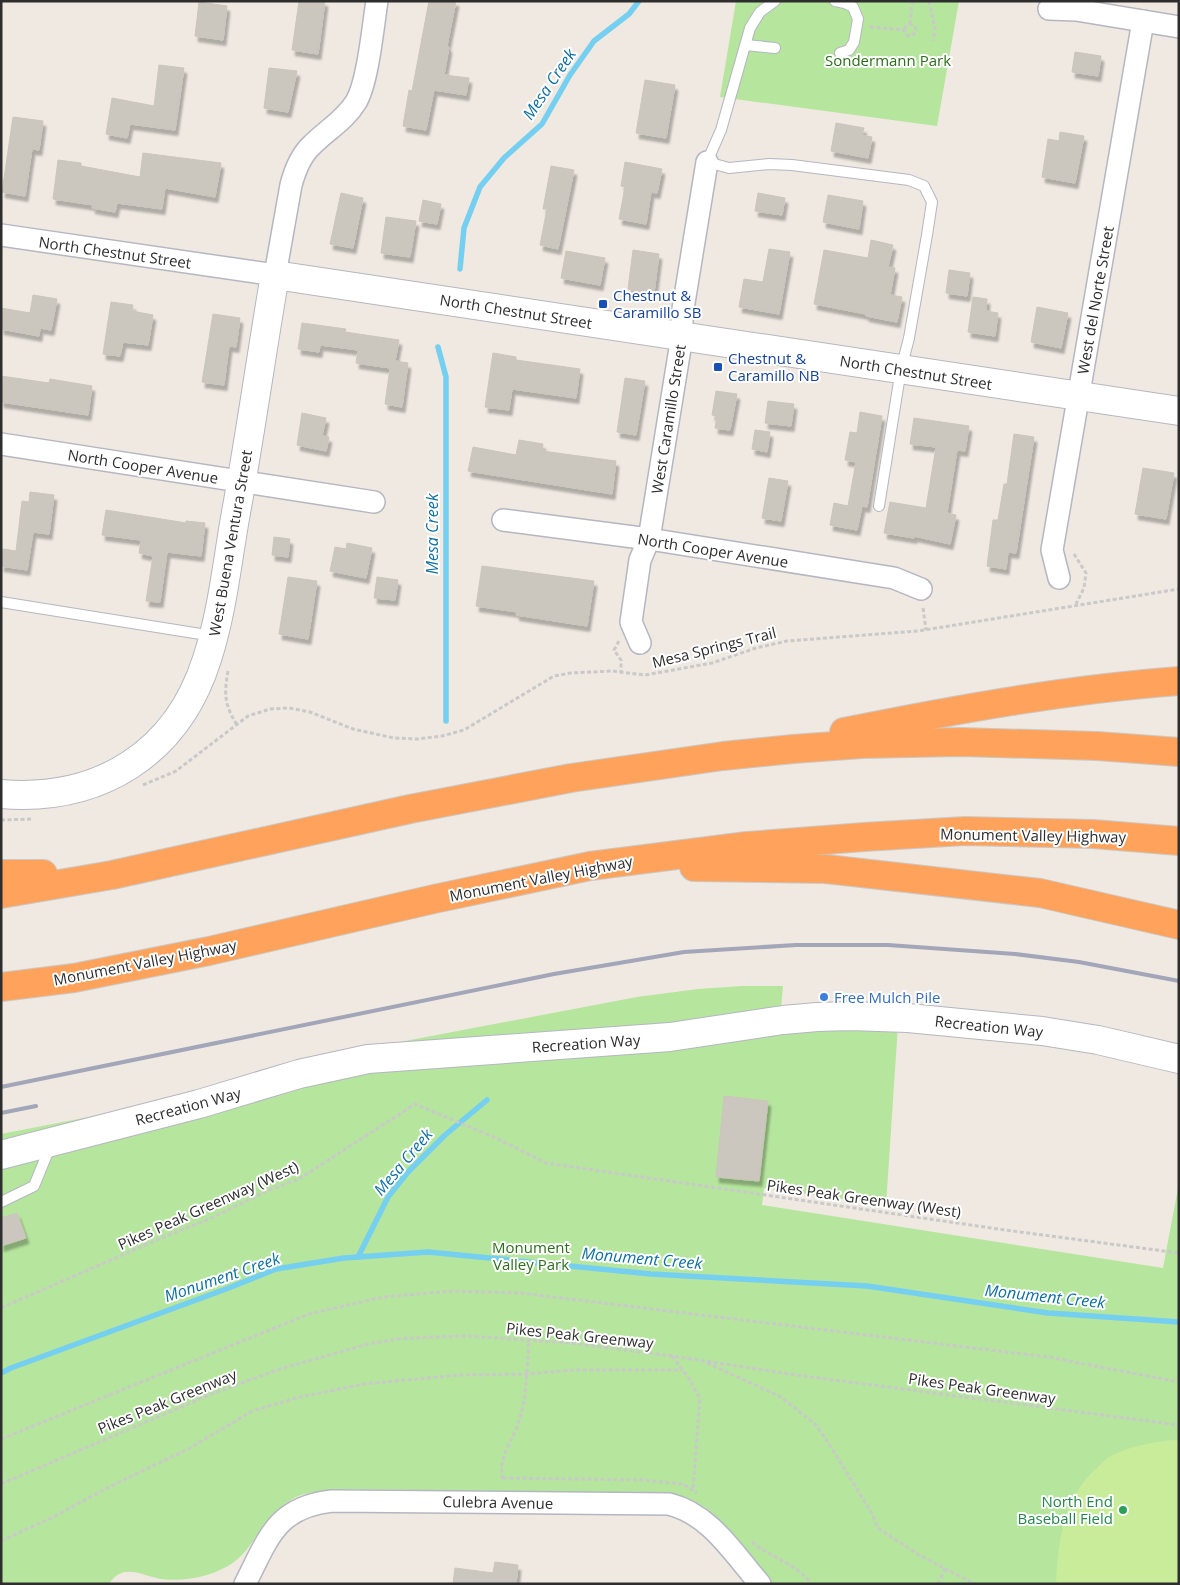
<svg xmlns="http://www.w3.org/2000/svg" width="1180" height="1585" font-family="'Open Sans',sans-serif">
  <defs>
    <filter id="shadow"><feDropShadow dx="3" dy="5.5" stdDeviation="1" flood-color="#0004"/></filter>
  </defs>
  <rect width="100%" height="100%" fill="#efe9e1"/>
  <g fill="#b6e59e">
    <path d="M736,1H959L937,126L720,97Z"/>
    <path d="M742,986H783L779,1030L898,1025L886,1205L764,1188L762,1205L1163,1268L1179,1183V1584H772L709,1510L694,1501L676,1495L659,1493L334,1489C322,1491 307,1492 296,1497C284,1503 273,1513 264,1524C257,1534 251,1546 242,1555C233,1564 222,1570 210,1574C195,1579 176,1581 161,1579C142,1576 123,1562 109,1584H1V1134L161,1103L379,1046L637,997L698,989Z"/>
  </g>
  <path fill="#c9ec9a" d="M1171,1440L1179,1441V1584H1056C1058,1542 1063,1497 1097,1468C1101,1464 1106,1458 1111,1456C1130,1446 1150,1443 1171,1440Z"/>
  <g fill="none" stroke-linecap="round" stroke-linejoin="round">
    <g stroke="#75cff0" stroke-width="5.5">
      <path d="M460,269L464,228L480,187L504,158L542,124L570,75L594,41L629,14L639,1"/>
      <path d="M438,347L446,377V721"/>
      <path d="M358,1257L388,1197L408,1172L445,1135L487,1100"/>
      <path d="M1,1373L11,1368L226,1289L276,1269L344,1258L428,1252L651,1274L867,1286L1048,1313L1179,1322"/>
    </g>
  </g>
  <g fill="#cbc7bf" stroke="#cbc5ba" filter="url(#shadow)">
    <path d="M299,1H325L318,54L292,50Z"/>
    <path d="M429,1H456L447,46L449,47L444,75L469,78L466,95L434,90L426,130L403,126L409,90L412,91Z"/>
    <path d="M199,2L227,6L223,40L195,36Z"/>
    <path d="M1075,52L1101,56L1098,76L1072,72Z"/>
    <path d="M159,65L184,68L175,130L130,124L127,138L106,134L112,98L154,106Z"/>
    <path d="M269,68L297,71L288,112L264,108Z"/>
    <path d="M645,80L675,85L666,138L636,133Z"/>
    <path d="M13,117L43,121L39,150L32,149L25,196L2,192Z"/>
    <path d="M836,123L864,128L862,135L872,137L868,158L831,151Z"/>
    <path d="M1060,132L1084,136L1075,183L1042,177L1048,139L1059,141Z"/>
    <path d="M143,153L221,163L215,197L165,188L162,209L117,203L115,212L92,208L93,205L53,199L58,160L81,163V166L140,177Z"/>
    <path d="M625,162L662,169L657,193L651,192L646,224L619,219L625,187L621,186Z"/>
    <path d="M551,166L574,170L558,249L540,245L547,209H543Z"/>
    <path d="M341,193L363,198L353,248L330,244Z"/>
    <path d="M758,193L785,198L782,215L755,211Z"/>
    <path d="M828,195L863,201L859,229L823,222Z"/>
    <path d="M423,200L441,204L437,224L419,221Z"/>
    <path d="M386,217L416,221L410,257L381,253Z"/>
    <path d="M871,240L893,245L888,267L895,268L890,295L902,297L897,322L866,316V314L814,304L824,250L868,258Z"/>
    <path d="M769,249L790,252L779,314L739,307L744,279L763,282Z"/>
    <path d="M633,250L659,254L654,293L628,289Z"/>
    <path d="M566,251L605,258L600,285L561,278Z"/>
    <path d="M949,270L970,273L967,296L946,293Z"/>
    <path d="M33,295L57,299L51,330L40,328L39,336L1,329V308L30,313Z"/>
    <path d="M973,297L987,299L986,311L998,313L995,336L968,332Z"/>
    <path d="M111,302L133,305L132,311L153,315L148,345L123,342L120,356L103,354Z"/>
    <path d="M1037,307L1068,313L1061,348L1031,342Z"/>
    <path d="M213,314L240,318L236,347L229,346L224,385L202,382Z"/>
    <path d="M302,323L346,329L345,332L399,340L395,361L408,363L402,407L385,404L390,368L356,363L358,350L320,345L319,352L298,349Z"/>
    <path d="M493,353L516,357V360L580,369L576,398L512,389L509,410L485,407Z"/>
    <path d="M1,376L49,383L50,379L92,386L88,415L1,402Z"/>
    <path d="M625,378L645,381L636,435L617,432Z"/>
    <path d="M716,391L737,394L730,430L715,428L717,416L712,415Z"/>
    <path d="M768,401L794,404L791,426L765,423Z"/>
    <path d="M860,412L882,416L867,507L862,506L857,530L830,525L834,503L848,506L856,462L845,460L850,432L857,433Z"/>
    <path d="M302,413L326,418L322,436L329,437L326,451L297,445Z"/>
    <path d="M914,418L969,426L965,451L957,450L947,513L956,515L950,544L914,536V538L884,533L890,502L926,508L936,447L910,444Z"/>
    <path d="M755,430L770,432L767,452L752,449Z"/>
    <path d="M1014,434L1034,437L1016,553L1008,552L1006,569L987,566L993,520H998L1004,484H1007Z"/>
    <path d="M519,440L543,444L542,451L616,461L612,494L468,471L473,447L516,455Z"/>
    <path d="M1143,468L1174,473L1166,519L1135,514Z"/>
    <path d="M769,478L788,481L781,521L762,518Z"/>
    <path d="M30,492L54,495L49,534L33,532L27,570L1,566L3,549L16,551L22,501L29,502Z"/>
    <path d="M106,510L186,523V521L205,523L201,556L167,552L160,602L146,601L153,556L139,553L141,540L102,535Z"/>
    <path d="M274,537L290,539L288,557L272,555Z"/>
    <path d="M347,543L372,548L366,578L330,571L335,547L346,549Z"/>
    <path d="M482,566L594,581L587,626L516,615L517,612L476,606Z"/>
    <path d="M288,577L317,581L308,639L279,634Z"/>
    <path d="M377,577L398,580L395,600L374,598Z"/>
    <path d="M724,1096L768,1101L759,1181L716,1177Z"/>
    <path d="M17,1213L26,1238L1,1246V1218Z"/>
    <path d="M495,1562L518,1565L516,1584H453L455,1568L493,1573Z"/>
  </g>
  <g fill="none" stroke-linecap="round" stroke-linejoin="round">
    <g stroke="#b4b7c1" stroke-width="12">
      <g id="lane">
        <path d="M775,1L760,12L750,28L721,130L707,162L729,168L769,164L792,165L909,180L924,186L932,202L927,235L909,338L901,369L879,506"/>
        <path d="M835,1L845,3L853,7L858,19L854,42L849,50L840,53"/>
        <path d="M746,45L775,48"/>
        <path d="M1,602L213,636"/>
        <path d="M1,1202L34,1186L50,1147"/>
      </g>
    </g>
    <g stroke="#b4b7c1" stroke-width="24">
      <g id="street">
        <path d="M1049,9L1076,10L1179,27"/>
        <path d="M1,235L275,275L291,185C295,170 301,155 312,145C327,130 345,120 356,102C368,82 373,26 377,1"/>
        <path d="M1,444L374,502"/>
        <path d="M503,520L649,539L894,578L921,589"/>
        <path d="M1059,578L1052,550L1143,21"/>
        <path d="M640,643L631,622L640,560L649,539L682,336V315L707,162"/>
        <path d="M245,1584C268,1539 276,1507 332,1501L669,1504C710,1514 734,1554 760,1584"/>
      </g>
    </g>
    <g stroke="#b4b7c1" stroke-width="30">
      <g id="secondary">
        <path d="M1,794C99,802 177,754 207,659C222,613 227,564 235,518C250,437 261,356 275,275L1179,411"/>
        <path d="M1,1155L199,1104L299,1074L368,1059L670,1037L783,1020L817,1017L850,1016L908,1018L1042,1031L1098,1040L1179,1059"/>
      </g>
    </g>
    <g stroke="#c9c9c9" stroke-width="30">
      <g id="highway">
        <path d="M844,732C953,710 1068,689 1179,681"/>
        <path d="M694,867L826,869L1040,893L1179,925"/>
        <path d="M1,874H43"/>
        <path d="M1,894L112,875L410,809L571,778L723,756L793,749L862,744L961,742L1097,746L1179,752"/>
        <path d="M1,987L74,978L209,951L434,899L590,866L747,846L864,837L965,831L1093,834L1179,841"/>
      </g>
    </g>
    <g stroke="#c9c9c9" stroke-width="3" stroke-dasharray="4 2.5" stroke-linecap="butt">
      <path d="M929,1L935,29L933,41"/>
      <path d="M910,24L912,1"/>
      <path d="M870,27L904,30L905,33L909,36L914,34L916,30L915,27L910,24L906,26L904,30"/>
      <path d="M1074,554L1086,573L1084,588L1076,604"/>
      <path d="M923,608L926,630"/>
      <path d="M619,641L614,650L621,660V673"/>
      <path d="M228,671C224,694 224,704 237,725"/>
      <path d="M143,785L176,771L248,716L270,709L289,708L310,712L353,729L394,738L417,739L442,736L464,730L554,676L571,673L612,671L645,675L712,663L756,648L787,641L918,631L1179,589"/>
      <path d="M1,820L33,819"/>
      <path d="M1,1308L168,1235L207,1220L269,1190L299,1179L415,1104L496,1138L546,1163L1005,1230L1179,1253"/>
      <path d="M672,1356L690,1380L700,1399L693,1489"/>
      <path d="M707,1363L779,1396L795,1408L816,1425L831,1447L871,1512L878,1528L919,1555L975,1584"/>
      <path d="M1,1439L309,1314L383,1297L452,1291L520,1293L1048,1357L1179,1382"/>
      <path d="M503,1478L642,1480L683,1484L697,1493"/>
      <path d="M503,1479C497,1459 512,1442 518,1424C527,1397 527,1368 529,1339"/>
      <path d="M1,1484L209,1395L280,1369L368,1344L398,1339L433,1337L468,1336L570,1343L672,1356L803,1376L1179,1425"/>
      <path d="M1,1541L49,1519L111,1486L190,1448L252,1411L300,1397L364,1384L459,1375L527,1374L574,1370H682"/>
      <path d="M752,1542C770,1557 799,1565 811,1584"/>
      <path d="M938,1584L945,1569"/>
    </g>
    <use href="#lane" stroke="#fff" stroke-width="10"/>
    <use href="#street" stroke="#fff" stroke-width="21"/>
    <use href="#secondary" stroke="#fff" stroke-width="28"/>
    <use href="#highway" stroke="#ffa35c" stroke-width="28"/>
    <g stroke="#a3a6b8" stroke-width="4">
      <path d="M1,1087L554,974L684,952L796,945H888L1015,954L1079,962L1179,981"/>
      <path d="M1,1113L36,1106"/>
    </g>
  </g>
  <g fill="#1a4fb4" stroke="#fff" stroke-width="2">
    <rect x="598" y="299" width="10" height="10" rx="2.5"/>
    <rect x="713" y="362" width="10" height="10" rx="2.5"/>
  </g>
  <circle fill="#3f7fe0" stroke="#fff" stroke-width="2" cx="824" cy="997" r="5"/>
  <circle fill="#2e9e5b" stroke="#fff" stroke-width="2" cx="1123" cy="1510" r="5"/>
  <g text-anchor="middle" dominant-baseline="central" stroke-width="4" stroke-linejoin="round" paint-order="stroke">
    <g font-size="15" fill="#2c6e1b" stroke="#fff">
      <text x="888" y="60">Sondermann Park</text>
      <text x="531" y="1247">Monument<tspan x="531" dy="17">Valley Park</tspan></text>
    </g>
    <g font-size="15" fill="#2e2e2e" stroke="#fff">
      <text transform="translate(115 252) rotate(8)">North Chestnut Street</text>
      <text transform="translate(1095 300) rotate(-80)">West del Norte Street</text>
      <text transform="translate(516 311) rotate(9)">North Chestnut Street</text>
      <text transform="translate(916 372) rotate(9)">North Chestnut Street</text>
      <text transform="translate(668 419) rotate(-81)">West Caramillo Street</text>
      <text transform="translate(143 466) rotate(9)">North Cooper Avenue</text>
      <text transform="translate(230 543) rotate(-80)">West Buena Ventura Street</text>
      <text transform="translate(713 550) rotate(9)">North Cooper Avenue</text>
      <text transform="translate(714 647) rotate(-14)">Mesa Springs Trail</text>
      <text transform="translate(1033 835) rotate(1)">Monument Valley Highway</text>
      <text transform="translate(541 878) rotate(-11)">Monument Valley Highway</text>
      <text transform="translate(145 962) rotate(-11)">Monument Valley Highway</text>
      <text transform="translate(989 1026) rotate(6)">Recreation Way</text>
      <text transform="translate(586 1043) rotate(-4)">Recreation Way</text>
      <text transform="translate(188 1106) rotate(-15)">Recreation Way</text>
      <text transform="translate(864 1198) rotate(8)">Pikes Peak Greenway (West)</text>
      <text transform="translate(208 1205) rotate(-24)">Pikes Peak Greenway (West)</text>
      <text transform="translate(580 1335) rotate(6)">Pikes Peak Greenway</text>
      <text transform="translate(982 1388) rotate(8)">Pikes Peak Greenway</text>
      <text transform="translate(167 1401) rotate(-22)">Pikes Peak Greenway</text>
      <text transform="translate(498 1502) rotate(1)">Culebra Avenue</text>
    </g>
    <g font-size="15" fill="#164399" stroke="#fff" text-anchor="start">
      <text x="613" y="295">Chestnut &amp;<tspan x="613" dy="17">Caramillo SB</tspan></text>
      <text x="728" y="358">Chestnut &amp;<tspan x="728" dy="17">Caramillo NB</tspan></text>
    </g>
    <g font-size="15" fill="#366cbe" stroke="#fff" text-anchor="start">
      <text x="834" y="997">Free Mulch Pile</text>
    </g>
    <g font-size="15" fill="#27864d" stroke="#fff" text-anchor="end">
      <text x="1113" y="1501">North End<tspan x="1113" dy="17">Baseball Field</tspan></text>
    </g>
    <g font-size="16" font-style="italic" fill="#0d6fa3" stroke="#fff">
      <text transform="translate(549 84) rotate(-56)">Mesa Creek</text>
      <text transform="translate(432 534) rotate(-90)">Mesa Creek</text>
      <text transform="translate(403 1162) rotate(-50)">Mesa Creek</text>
      <text transform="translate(642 1258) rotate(5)">Monument Creek</text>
      <text transform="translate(222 1277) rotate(-19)">Monument Creek</text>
      <text transform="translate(1045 1296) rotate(6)">Monument Creek</text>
    </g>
  </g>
  <rect width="1180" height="1585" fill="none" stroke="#2e2e2e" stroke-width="5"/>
</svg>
